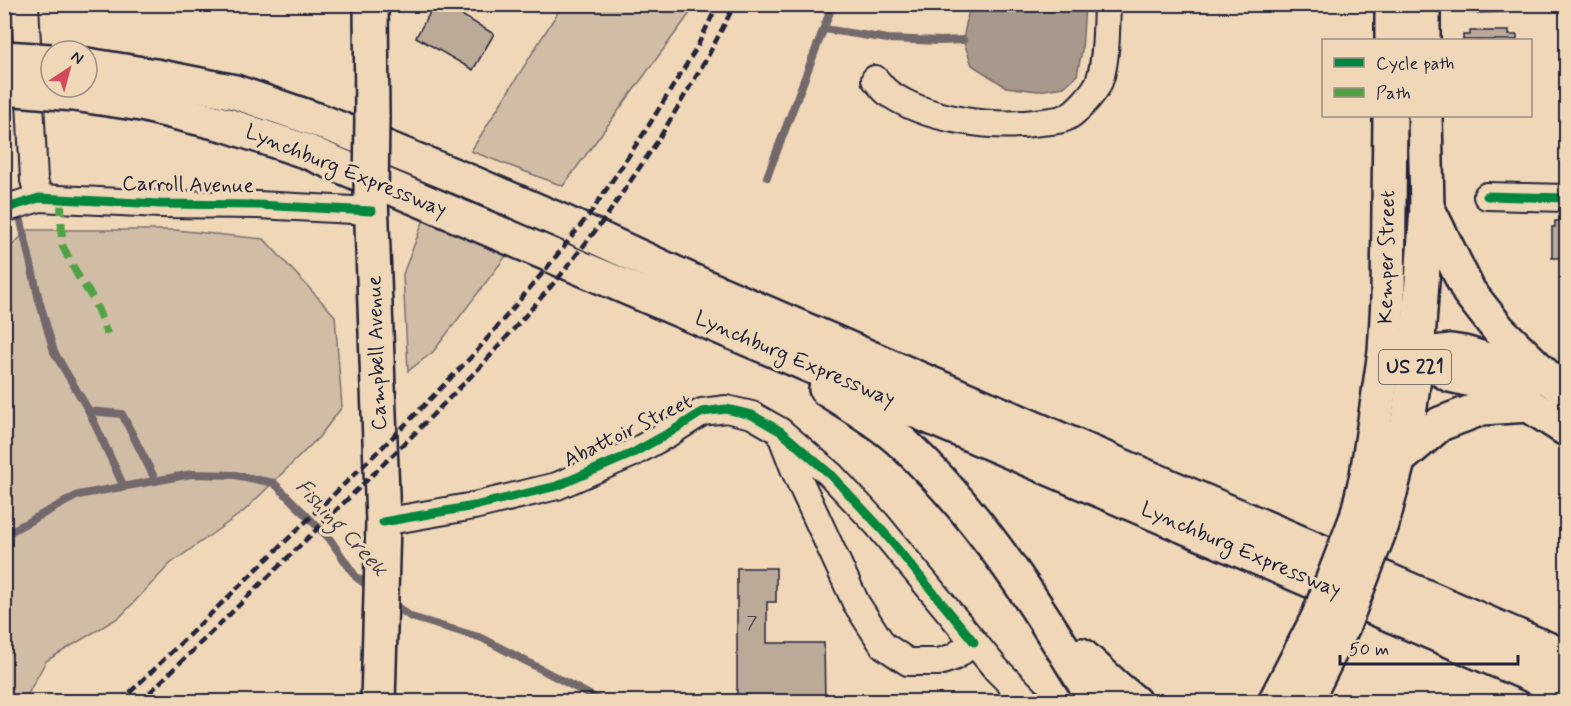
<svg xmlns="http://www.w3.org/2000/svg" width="1571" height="706" font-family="Mynerve,sans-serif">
  <rect width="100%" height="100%" fill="#efd7b7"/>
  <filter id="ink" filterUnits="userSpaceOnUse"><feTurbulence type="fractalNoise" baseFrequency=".0167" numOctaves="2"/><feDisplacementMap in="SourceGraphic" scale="12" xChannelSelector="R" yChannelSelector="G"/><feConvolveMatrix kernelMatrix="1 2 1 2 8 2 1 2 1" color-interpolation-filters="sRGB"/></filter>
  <g filter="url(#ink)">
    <g fill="#d1bda5" stroke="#7a7070" stroke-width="1.5">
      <path d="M563,4L696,5L563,186L471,151Z"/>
      <path d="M426,214L487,242L506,256L433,352L408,371L403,274Z"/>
      <path d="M28,230H175L264,239L335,316L342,407L319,437L244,511L170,564L121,616L46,661L24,701H5L4,253Z"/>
    </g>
    <path fill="#a9998d" stroke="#73696c" stroke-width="1.5" d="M970,4L1085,5L1082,50L1077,75L1064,87L1038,91L1006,87L972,65L963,40Z"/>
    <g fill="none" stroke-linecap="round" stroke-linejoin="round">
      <g stroke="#73696c" stroke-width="8">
        <path d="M824,29L888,39L941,41L963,40"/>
        <path d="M767,177L833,4"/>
        <path d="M21,221L39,300L54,352L89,411L124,487"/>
        <path d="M89,411L122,414L156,481"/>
        <path d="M4,535L78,495L192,474L235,475L274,483L329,538L356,577L372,589"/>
        <path d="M389,601L411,617L482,638L603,702"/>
      </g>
    </g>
    <g fill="#bcaa98" stroke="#22223b" stroke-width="1.5">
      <path d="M435,4H443L494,34L473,70L416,37Z"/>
      <path d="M1463,4H1508V12L1471,13L1470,8H1463Z"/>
      <path d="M1470,31H1509V35H1517V40H1463V35H1470Z"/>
      <path d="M1555,221H1566V258H1552V227H1555Z"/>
      <path d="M737,568H776V602H767V643H824L825,702H737Z"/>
    </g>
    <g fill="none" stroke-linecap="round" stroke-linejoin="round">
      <g stroke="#22223b" stroke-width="30">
        <g id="minor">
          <path d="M25,4L34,180L39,198"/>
          <path d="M875,79C879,83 883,89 887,92C927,121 995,129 1042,122C1049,121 1058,121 1065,118C1075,114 1091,96 1097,86C1107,68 1106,26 1107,4"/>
          <path d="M1487,196L1566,198"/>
          <path d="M4,209L39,198L160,204L258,205L372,211"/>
          <path d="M780,432L795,471L856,603L883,645L908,662H939L954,657L974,642"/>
          <path d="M383,522L474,506L557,486L631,454L669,433L702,412L726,409L752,415L780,431L830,474L877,524L997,670L1029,702"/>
        </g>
      </g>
      <g stroke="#22223b" stroke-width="38">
        <g id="major">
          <path d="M371,4L372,117"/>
          <path d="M1392,4V40"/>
          <path d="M1423,4V40"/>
          <path d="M371,197L383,522L378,702"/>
          <path d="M1357,517L1367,475L1385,352L1388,300L1390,116"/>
          <path d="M1382,524L1408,422L1417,355L1427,207L1425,116"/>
          <path d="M1275,702L1318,618"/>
          <path d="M1305,702L1343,626"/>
        </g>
      </g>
      <g stroke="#22223b" stroke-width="38">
        <g id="highway">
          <path d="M87,65L155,76L235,92L323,122L475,184L563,222L694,282L1566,657"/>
          <path d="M74,94L141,104L227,125L308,152L755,342L1566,690"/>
          <path d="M1427,207L1469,292L1499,330L1547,377L1566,391"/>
          <path d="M1417,355L1450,375L1501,387L1566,429"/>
          <path d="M1417,355L1451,351L1464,353L1543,376"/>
          <path d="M826,389C851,405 883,424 905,445C983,518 1040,610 1096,702"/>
          <path d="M1399,459L1440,424L1482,408L1529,405"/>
          <path d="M1081,655L1117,688L1134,702"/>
        </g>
      </g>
      <use href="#minor" stroke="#efd7b7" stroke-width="26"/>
      <use href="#major" stroke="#efd7b7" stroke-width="33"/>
      <use href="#highway" stroke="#efd7b7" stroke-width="33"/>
      <g stroke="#22223b" stroke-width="4.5" stroke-dasharray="9 4.5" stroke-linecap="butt">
        <path d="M120,702L400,430L475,353L546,269L592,211L644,133L696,49L718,4"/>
        <path d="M140,702L408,440L484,363L560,276L606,217L657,142L707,58L735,4"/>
      </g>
      <g stroke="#22223b" stroke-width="38" stroke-linecap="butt">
        <g id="major-bridge">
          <path d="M371,197L372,117"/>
          <path d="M1318,618L1357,517"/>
          <path d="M1343,626L1382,524"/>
        </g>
      </g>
      <g stroke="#22223b" stroke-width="38" stroke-linecap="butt">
        <g id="highway-bridge">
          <path d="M4,58L51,61"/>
          <path d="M4,88L74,94"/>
        </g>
      </g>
      <use href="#major-bridge" stroke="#efd7b7" stroke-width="33"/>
      <use href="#highway-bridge" stroke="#efd7b7" stroke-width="33"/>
      <path stroke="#50a245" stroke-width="8" stroke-dasharray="15 8" stroke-linecap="butt" d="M61,199L62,245L78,276L94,300L107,334"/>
      <g stroke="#efd7b7" stroke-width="13">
        <g id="cycleway">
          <path d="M1487,196L1566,198"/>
          <path d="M4,209L39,198L160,204L258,205L372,211"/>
          <path d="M383,522L474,506L557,486L631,454L669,433L702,412L726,409L752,415L780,431L830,474L877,524L974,642"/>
        </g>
      </g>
      <use href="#cycleway" stroke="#00873e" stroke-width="9"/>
    </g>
  </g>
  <g text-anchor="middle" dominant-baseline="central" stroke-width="6" stroke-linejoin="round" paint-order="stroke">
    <g font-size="18" fill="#484452">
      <text x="752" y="623">7</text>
    </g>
    <rect fill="#efd7b7" stroke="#605860" stroke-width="1.5" x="1379" y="350" width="72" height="34" rx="4.5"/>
    <g font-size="20" font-weight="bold" fill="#22223b">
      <text x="1415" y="367">US 221</text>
    </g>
    <g font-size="21" fill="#22223b" stroke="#efd7b7">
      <text transform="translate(346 171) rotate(22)">Lynchburg Expressway</text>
      <text transform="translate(188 185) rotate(1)">Carroll Avenue</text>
      <text transform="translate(1387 257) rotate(-89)">Kemper Street</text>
      <text transform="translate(377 353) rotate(-92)">Campbell Avenue</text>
      <text transform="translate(795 359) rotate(23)">Lynchburg Expressway</text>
      <text transform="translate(628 431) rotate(-26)">Abattoir Street</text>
      <text transform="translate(1241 550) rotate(23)">Lynchburg Expressway</text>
    </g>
    <g font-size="22" font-style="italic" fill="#4a4654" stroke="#efd7b7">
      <text transform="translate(341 528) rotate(47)">Fishing Creek</text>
    </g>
  </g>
  <rect width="1571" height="706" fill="none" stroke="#efd7b7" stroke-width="24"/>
  <rect x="12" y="12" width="1547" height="682" fill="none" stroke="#22223b" stroke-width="2" filter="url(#ink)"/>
  <rect x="1322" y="39" width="210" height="78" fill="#efd7b7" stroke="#9d8f85" stroke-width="1.5"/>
  <rect x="1334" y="58" width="30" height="9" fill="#00873e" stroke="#9d8f85" stroke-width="1.5"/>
  <text x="1376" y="69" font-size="18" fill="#22223b">Cycle path</text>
  <rect x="1334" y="88" width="30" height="9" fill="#50a245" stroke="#9d8f85" stroke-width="1.5"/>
  <text x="1376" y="99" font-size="18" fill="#22223b">Path</text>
  <g transform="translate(69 69) rotate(36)"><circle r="28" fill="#efd7b7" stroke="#9d8f85" stroke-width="1.5"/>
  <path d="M0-4.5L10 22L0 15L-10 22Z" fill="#d1495b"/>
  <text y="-9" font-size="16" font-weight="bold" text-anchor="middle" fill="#22223b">N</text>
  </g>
  <path d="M1340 655v9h178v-9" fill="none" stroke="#22223b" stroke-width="3"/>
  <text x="1349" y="655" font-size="18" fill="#22223b" stroke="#efd7b7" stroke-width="4.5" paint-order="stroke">50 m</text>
</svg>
